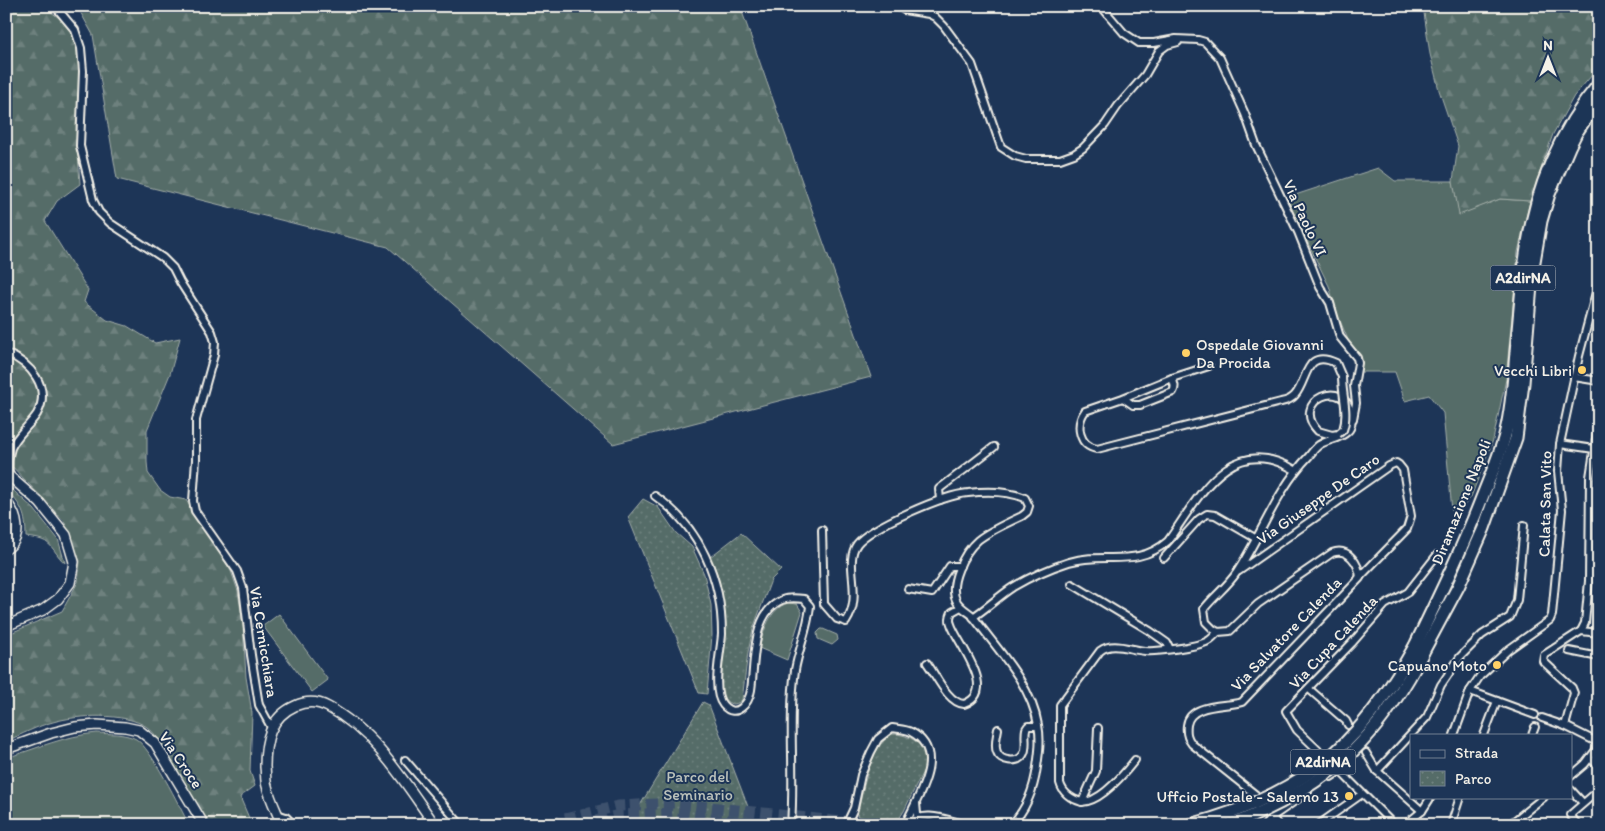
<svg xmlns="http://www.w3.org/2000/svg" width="1605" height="831" font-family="Itim,sans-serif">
  <defs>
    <pattern id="forest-firs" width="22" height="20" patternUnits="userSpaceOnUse" patternTransform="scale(1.25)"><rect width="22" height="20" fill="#556c68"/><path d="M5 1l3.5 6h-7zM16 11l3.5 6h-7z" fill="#6e817e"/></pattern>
    <pattern id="park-dots" width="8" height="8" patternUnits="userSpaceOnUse" patternTransform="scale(1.25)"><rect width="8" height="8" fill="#556c68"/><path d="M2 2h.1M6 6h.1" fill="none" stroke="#6e817e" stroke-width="1.8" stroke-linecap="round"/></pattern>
  </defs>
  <rect width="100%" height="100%" fill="#1d3557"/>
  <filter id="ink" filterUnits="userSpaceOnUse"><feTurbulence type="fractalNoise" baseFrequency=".02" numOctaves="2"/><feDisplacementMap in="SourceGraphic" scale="10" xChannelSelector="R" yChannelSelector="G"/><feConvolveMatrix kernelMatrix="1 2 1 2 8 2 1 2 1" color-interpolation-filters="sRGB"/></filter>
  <g filter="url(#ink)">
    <g fill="#556c68" stroke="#a4aea8">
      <path d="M1378,168L1395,181H1453L1460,214L1500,199L1530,201L1518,252L1506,379L1493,440L1471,497L1462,508L1452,511L1443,413L1429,395L1405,401L1395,372H1359L1362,360L1349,342L1338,316L1329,286L1286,198Z"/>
      <path d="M788,603L797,604L802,612L787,660L759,648C764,631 769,609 788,603Z"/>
      <path d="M279,614L328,680L312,692L263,626Z"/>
      <path d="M823,629L837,635L838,640L832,645L818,639L817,633L821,629Z"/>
      <path d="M97,733C109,734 125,733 136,739C151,748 180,807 189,825H6V758C38,748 64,736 97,733Z"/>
    </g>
    <g fill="url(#forest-firs)" stroke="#a4aea8">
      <path d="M6,6H43L66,23L73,32L79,43L81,62L79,104L76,124L80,184L57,201L45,221L88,290L84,302L107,320L127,326L155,343L180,338L170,374L147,430V462L148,473L160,490L170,497L186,500L231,571L238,591L243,625L246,677L252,713L250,771L255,786L240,797L252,825H207C196,802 182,780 169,758C163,748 157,734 147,727C125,712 77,715 53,722C37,726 21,735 6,741V635L62,611L78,582L80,561L64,521L6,460Z"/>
      <path d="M77,6H740L871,377L613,444L388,247L117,179L93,35Z"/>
      <path d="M1423,6H1599V67L1574,96L1553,134L1530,201L1500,199L1459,215L1453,181L1458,146L1439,90L1430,54Z"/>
      <path d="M6,484L34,509L58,539L65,563C57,557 52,543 42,540C37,538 31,538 26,537C26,515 22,505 6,490Z"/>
    </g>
    <g fill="url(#park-dots)" stroke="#a4aea8">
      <path d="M643,499L658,507L676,533L692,547L704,574L711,605L712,635L707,694L699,693L628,517Z"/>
      <path d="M741,533L781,570L771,580L753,629L748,652L742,700C732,709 723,701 721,690C719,679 722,666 723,655C725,621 726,588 710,557Z"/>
      <path d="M703,702L709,705L755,825H628Z"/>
      <path d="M892,734C911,734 924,744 927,763L904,811L895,825L857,816C863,792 869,747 892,734Z"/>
    </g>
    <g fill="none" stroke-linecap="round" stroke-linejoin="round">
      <g stroke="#3d516d" stroke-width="11" stroke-dasharray="11 5.5" stroke-linecap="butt">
        <path d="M550,825L565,819L618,806L674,803L870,825"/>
        <path d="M580,825L619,815L673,813L767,825"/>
      </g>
      <g stroke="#f4f1e8" stroke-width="10">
        <g id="street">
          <path d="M55,6L75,30L81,48L83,71L80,146L93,200L99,212L110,223L163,258L173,268L180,282L212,332L215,342L214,355L196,420V460L193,501L195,511L237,571L243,588L251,655L259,705L271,727"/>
          <path d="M897,6L904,10L929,14L935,17L944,26L972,64L1001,147L1015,156L1026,159H1060L1074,154L1083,148L1105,125L1118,106L1145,75L1159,51L1167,45L1178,42"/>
          <path d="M1101,6L1124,33L1139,43H1154L1176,39L1198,40L1205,42L1220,58L1245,114L1256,145L1298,232L1320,287L1330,303L1340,337L1357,358L1358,363L1354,386L1356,403L1353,419"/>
          <path d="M6,353C30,363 52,387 37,414C29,426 17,435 11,448C8,457 8,466 9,475"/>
          <path d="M1574,377L1599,381"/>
          <path d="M1172,378L1209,366"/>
          <path d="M1123,398L1172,378C1174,383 1176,387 1173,392L1140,405H1133L1123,398L1085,411C1075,425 1079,446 1097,449L1281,402C1286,401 1292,399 1295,395C1308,380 1305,348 1336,363L1342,377"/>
          <path d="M1560,444L1594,449"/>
          <path d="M655,496C700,527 722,579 722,634C721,652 711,691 723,705C736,720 749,703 751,690C755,664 751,613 782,600C789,597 797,598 804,599L810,606C808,628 799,648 795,670C788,721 795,773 791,825"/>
          <path d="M940,500L939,489L994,447"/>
          <path d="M822,530L824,604L837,619L846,622C864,595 843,563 857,544C871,526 945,495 968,493C985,491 1008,491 1025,498L1029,506L1027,512L1022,516C1009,522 989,531 978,540C964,552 947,585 957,602C961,608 967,611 972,615C996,648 1031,683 1038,725C1041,739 1039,753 1037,767C1034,789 1027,809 1011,825"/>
          <path d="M1164,558L1199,519L1207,514L1215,515L1255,538"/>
          <path d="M1239,571L1389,466L1396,463L1399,465L1403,470L1411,516L1407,529L1358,579"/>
          <path d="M1072,584L1150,631L1167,643L1170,649"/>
          <path d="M908,589L932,593L950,566H960"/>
          <path d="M973,617C987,608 999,596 1013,587C1030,577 1050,568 1069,562C1105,551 1136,569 1168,541C1199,497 1230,431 1295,470"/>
          <path d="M1581,631L1599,633"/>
          <path d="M1569,651L1599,657"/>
          <path d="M927,663C936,675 948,703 964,704C1000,691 956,642 951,624C949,620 950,616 952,612L961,607"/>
          <path d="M1309,689L1346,721L1348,725"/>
          <path d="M1470,691L1535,715"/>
          <path d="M1542,718L1565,726L1595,741L1599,745"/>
          <path d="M1565,726L1574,693L1572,688L1543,661L1544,655L1581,631L1585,623L1589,581L1590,477L1599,420"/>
          <path d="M1098,728L1096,771L1082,802C1071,799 1063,794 1060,783V705L1100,651C1113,641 1130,650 1145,651C1157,652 1195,647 1206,642C1211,640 1214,636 1218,632"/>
          <path d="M998,729C997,735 994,746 997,752C1000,761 1017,764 1023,755C1028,748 1024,737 1026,729L1028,726H1038"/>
          <path d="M1454,735L1470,691L1480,676L1508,650L1550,620L1552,615L1562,510L1558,471L1560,444L1579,356L1599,281"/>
          <path d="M1484,735L1497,701"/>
          <path d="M1532,735L1535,727"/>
          <path d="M1366,753L1377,771L1422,811"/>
          <path d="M1322,754L1297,730L1286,711L1352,643L1385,605L1408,592L1437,555"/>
          <path d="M1590,758L1599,767"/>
          <path d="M405,760L461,825"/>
          <path d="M1377,771L1427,717L1441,685L1460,657L1482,635L1510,617L1517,600L1524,525"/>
          <path d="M1571,776L1585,764L1599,746"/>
          <path d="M1331,777L1340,771L1394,825"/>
          <path d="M1571,790L1583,803"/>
          <path d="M1256,795L1192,744C1187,738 1186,733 1187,725C1190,703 1226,707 1242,702L1360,578C1359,563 1348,547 1332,553L1258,604L1230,631L1218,632L1213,629L1206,622L1204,609C1214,596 1228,586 1237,572C1262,534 1277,489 1309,456C1312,452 1315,448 1319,445C1328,439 1339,440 1347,432C1352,428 1352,421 1351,415C1346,375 1289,401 1318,431L1332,435L1338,434"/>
          <path d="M1082,802C1101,802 1124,774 1135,760"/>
          <path d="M916,803L918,825"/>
          <path d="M277,814L286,817L294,825"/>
          <path d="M1271,815L1278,825"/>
          <path d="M846,825L854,808L861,775L871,752L878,739L892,728C898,729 906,729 911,732C949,752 917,797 905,825"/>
          <path d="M907,825C923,808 949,821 967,825"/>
          <path d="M929,825L943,820"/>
          <path d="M1265,825L1272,817L1308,792"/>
          <path d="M1318,825L1362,794"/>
          <path d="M1405,825L1422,811L1431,797"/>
          <path d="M1451,825L1460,797"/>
          <path d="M1509,825L1544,797"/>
          <path d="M1578,825L1570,815L1599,790"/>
        </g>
      </g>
      <g stroke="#f4f1e8" stroke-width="12">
        <g id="secondary">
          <path d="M6,473L40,503L66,535L74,562L70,583L58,599L43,610L6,626"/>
          <path d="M6,502C18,515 23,538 6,549"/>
          <path d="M6,749L51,733L75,727L97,725L125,727L139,730L155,743L204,825"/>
          <path d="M282,825C277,812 270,799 267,786C265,780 266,773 265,767C265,741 270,717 295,706C306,701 317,701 328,707C375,732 405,783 435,825"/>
        </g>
      </g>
      <g stroke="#f4f1e8" stroke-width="15">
        <g id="highway">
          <path d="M1415,646C1439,596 1463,547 1483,495C1491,474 1501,453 1506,431C1513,402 1514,372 1517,341C1520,310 1522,279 1527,248C1536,189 1560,130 1599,84"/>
          <path d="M1423,652L1458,587L1484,528L1516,438L1523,383L1532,273L1541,221L1549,194L1569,147L1576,133L1599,99"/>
        </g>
      </g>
      <use href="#street" stroke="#1d3557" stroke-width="6"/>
      <use href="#secondary" stroke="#1d3557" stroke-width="9"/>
      <use href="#highway" stroke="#1d3557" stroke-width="11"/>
      <g stroke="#f4f1e8" stroke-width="10" stroke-linecap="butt">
        <path id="street-bridge" d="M1338,434L1343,430C1349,413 1342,395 1342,377"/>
      </g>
      <g stroke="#f4f1e8" stroke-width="15" stroke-linecap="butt">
        <g id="highway-bridge">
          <path d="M1190,825C1246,811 1305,784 1346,742C1374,714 1396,680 1415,646"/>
          <path d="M1229,825C1273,810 1329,778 1361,743C1385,717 1407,684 1423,652"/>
        </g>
      </g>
      <use href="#street-bridge" stroke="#1d3557" stroke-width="6"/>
      <use href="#highway-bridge" stroke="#1d3557" stroke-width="11"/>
    </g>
  </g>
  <g fill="#ffd166" stroke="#1d3557" stroke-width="2">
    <circle cx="1186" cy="353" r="5"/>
    <circle cx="1582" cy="370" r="5"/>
    <circle cx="1497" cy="665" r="5"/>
    <circle cx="1349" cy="796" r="5"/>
  </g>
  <g text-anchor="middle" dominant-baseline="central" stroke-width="4" stroke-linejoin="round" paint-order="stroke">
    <g fill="#1d3557" stroke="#b4b9bc" stroke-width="1">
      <rect x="1490.5" y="265.5" width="65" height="25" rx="4"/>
      <rect x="1290.5" y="749.5" width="65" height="25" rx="4"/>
    </g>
    <g font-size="15" font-weight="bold" fill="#f4f1e8">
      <text x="1523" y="278">A2dirNA</text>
      <text x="1323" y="762">A2dirNA</text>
    </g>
    <g font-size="16" fill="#f4f1e8" stroke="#1d3557">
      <text transform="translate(1305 218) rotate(65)">Via Paolo VI</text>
      <text transform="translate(1318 499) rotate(-35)">Via Giuseppe De Caro</text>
      <text transform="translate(1461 502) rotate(-68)">Diramazione Napoli</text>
      <text transform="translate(1545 504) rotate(-89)">Calata San Vito</text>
      <text transform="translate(1286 634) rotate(-46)">Via Salvatore Calenda</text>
      <text transform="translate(264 642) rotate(81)">Via Cernicchiara</text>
      <text transform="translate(1333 642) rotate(-47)">Via Cupa Calenda</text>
      <text transform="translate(181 760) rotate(56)">Via Croce</text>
    </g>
    <g font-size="16" fill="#f4f1e8" stroke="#1d3557" text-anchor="end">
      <text x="1196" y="344" text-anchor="start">Ospedale Giovanni<tspan x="1196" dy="18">Da Procida</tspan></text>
      <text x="1572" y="370">Vecchi Libri</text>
      <text x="1487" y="665">Capuano Moto</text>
      <text x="1339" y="796">Uffcio Postale - Salerno 13</text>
    </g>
    <g font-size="16" fill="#bcc2bb" stroke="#1d3557">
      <text x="698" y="776">Parco del<tspan x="698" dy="18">Seminario</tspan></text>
    </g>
  </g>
  <rect width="1605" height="831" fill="none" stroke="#1d3557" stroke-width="25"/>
  <rect x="12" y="12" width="1580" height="806" fill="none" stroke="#f4f1e8" stroke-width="2" filter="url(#ink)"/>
  <rect x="1410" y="734" width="162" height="65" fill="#1d3557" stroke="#738091"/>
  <rect x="1420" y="750" width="25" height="8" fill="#1d3557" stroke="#738091"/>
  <text x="1455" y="758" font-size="15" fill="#f4f1e8">Strada</text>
  <rect x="1420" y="771" width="25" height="15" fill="url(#park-dots)" stroke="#738091"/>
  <text x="1455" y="784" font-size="15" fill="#f4f1e8">Parco</text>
  <g transform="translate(1548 58)" stroke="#1d3557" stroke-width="4" paint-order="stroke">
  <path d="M0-4L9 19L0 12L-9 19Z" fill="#f4f1e8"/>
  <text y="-8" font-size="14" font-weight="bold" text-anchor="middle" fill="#f4f1e8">N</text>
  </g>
</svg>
